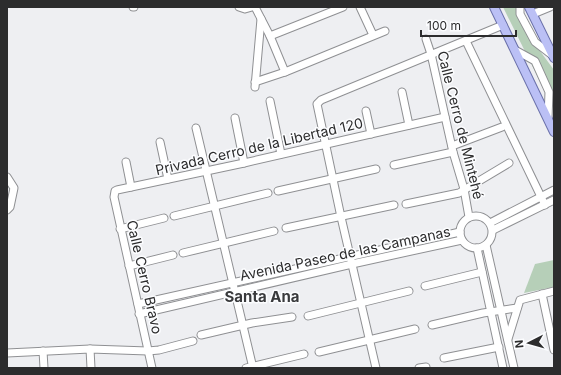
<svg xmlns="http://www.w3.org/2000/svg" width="561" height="375" font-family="Inter,sans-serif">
  <rect width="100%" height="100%" fill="#eeeff2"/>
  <g fill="#b6cfb8">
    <path d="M503,7H517L526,32L554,70V110Z"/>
    <path d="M554,260V287L524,293L535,264Z"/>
  </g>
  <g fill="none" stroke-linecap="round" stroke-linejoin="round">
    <g stroke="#8f9093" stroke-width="9">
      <g id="minor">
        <path d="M133,7H134"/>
        <path d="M239,7L245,9L252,7"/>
        <path d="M255,7L270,36L285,72"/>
        <path d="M360,7L373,35"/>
        <path d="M520,7V14L535,42L552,55"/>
        <path d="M533,14L550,7"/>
        <path d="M270,36L343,7"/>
        <path d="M426,39L431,54L453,152L464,189L469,217"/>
        <path d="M466,41L545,205"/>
        <path d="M515,50L535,61L549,92L548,119"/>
        <path d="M255,82L285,72L385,31"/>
        <path d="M255,87L261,19"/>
        <path d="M402,92L409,125"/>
        <path d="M270,101L281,154"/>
        <path d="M366,111L371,134"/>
        <path d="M235,118L244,163"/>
        <path d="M196,128L253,368"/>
        <path d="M160,142L168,179"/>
        <path d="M452,146L502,127"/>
        <path d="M126,162L131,187"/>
        <path d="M394,165L453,152"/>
        <path d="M7,177L14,188L10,207L7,210"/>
        <path d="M278,191L376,169"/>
        <path d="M406,204L459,193L509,163"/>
        <circle cx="476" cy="232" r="16"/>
        <path d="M174,216L268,193"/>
        <path d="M490,223L554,190"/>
        <path d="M286,228L394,205"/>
        <path d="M120,229L164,218"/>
        <path d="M493,230L554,200"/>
        <path d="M486,245L514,368"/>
        <path d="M477,248L503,368"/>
        <path d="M183,253L274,231"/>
        <path d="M129,266L173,255"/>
        <path d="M425,286L482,272"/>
        <path d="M542,294L554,350"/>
        <path d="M138,304L460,232"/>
        <path d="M139,314L352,264L462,240"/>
        <path d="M308,316L409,291"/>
        <path d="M432,325L483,313L517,308"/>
        <path d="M201,335L252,323L292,317"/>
        <path d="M508,339L520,300L554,291"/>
        <path d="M90,349L91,368"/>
        <path d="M43,351L44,368"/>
        <path d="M319,352L415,329"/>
        <path d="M7,353L90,349L148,351L159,350L193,341"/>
        <path d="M444,358L499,347"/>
        <path d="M152,368L114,197L115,191L117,190L244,163L445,117"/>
        <path d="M246,368L304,354"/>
        <path d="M376,368L341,217L317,104L321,100L503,25"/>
        <path d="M419,368L426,367"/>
      </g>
    </g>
    <g stroke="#6b71aa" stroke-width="10">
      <g id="major">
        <path d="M494,7L554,132"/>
        <path d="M529,7L554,58"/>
      </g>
    </g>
    <use href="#minor" stroke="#fff" stroke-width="7"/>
    <use href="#major" stroke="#bbc0f5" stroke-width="8"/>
  </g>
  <g text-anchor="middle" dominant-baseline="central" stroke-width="3" stroke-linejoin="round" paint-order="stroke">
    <g font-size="14" fill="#2c2c2d" stroke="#fcfdff">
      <text transform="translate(461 125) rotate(76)">Calle Cerro de Mintehé</text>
      <text transform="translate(259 146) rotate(-13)">Privada Cerro de la Libertad 120</text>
      <text transform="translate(345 253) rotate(-12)">Avenida Paseo de las Campanas</text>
      <text transform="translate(145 277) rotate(77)">Calle Cerro Bravo</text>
    </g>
    <g font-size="15" font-weight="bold" fill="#393a3c" stroke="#fcfdff">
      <text x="262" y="296">Santa Ana</text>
    </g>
  </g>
  <rect width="561" height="375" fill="none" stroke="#2c2c2d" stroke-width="16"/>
  <g transform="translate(529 343) rotate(264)" stroke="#fcfdff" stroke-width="3" paint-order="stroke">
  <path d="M0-3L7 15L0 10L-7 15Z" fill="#2c2c2d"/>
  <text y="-6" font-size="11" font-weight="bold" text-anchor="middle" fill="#2c2c2d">N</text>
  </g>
  <path d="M421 30v6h95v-6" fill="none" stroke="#2c2c2d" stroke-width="2"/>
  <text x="427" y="30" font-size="12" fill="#2c2c2d" stroke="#fcfdff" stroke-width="3" paint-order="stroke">100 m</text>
</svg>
